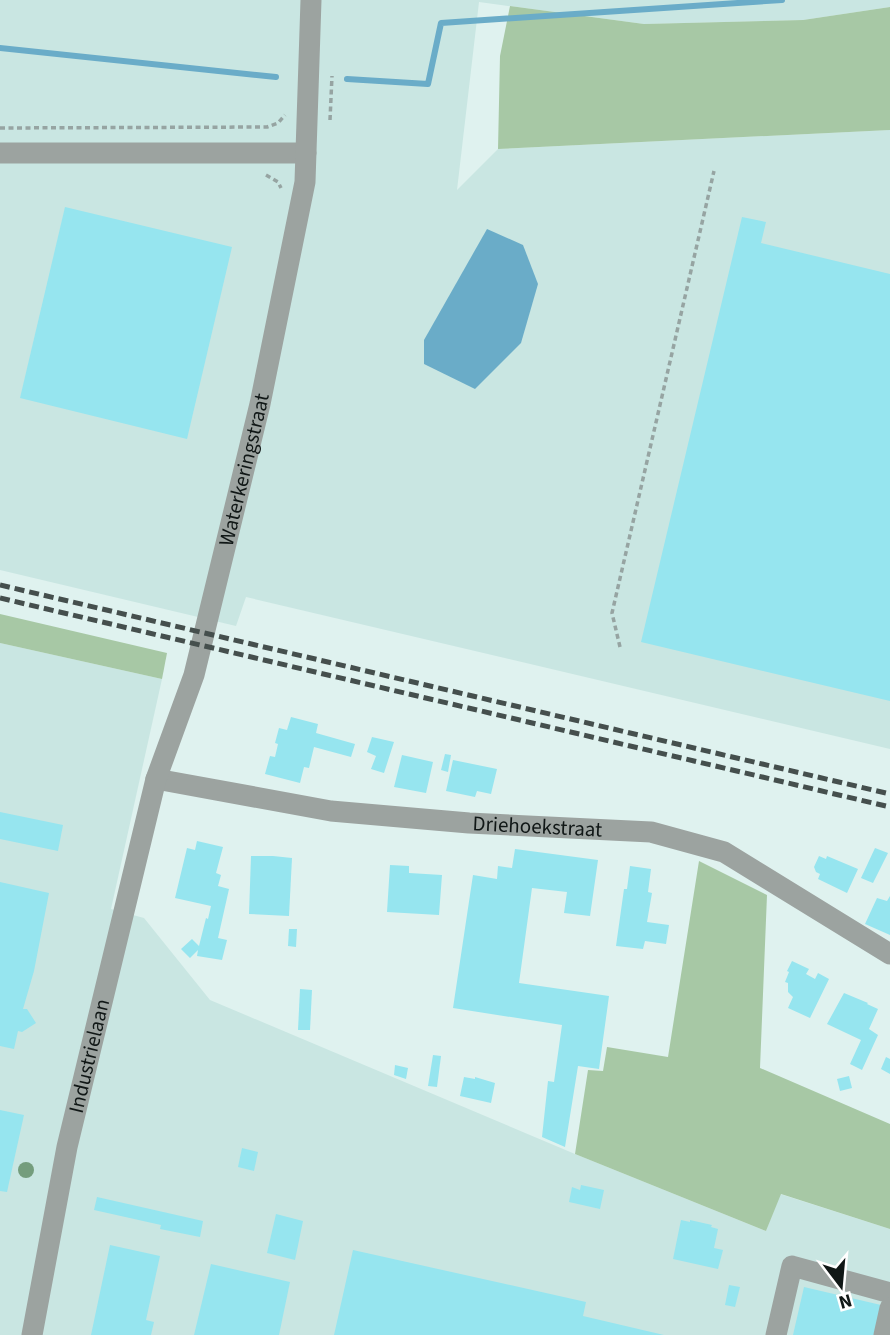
<svg xmlns="http://www.w3.org/2000/svg" width="890" height="1335" font-family="'Source Sans 3',sans-serif">
  <rect width="100%" height="100%" fill="#dff2ef"/>
  <g fill="#c9e6e2">
    <path d="M0,0H890V7L803,20L644,24L479,2L457,190L498,149L890,130V749L246,597L236,626L0,570Z"/>
    <path d="M0,643L162,679L111,909L144,918L210,1000L575,1154L766,1231L780,1194L890,1229V1335H0Z"/>
  </g>
  <g fill="#a7c8a5">
    <path d="M510,6L644,24L803,20L890,7V130L498,149L500,56Z"/>
    <path d="M0,614L167,653L162,679L0,643Z"/>
    <path d="M699,861L767,895L760,1068L890,1124V1229L781,1194L766,1231L575,1154L588,1070L603,1071L607,1047L668,1057Z"/>
  </g>
  <path fill="#6aacc8" d="M487,229L523,245L538,284L521,343L475,389L424,364V340Z"/>
  <g fill="none" stroke-linecap="round" stroke-linejoin="round">
    <g stroke="#6aacc8" stroke-width="6">
      <path d="M0,48L276,77"/>
      <path d="M347,79L428,84L441,23L782,0"/>
    </g>
  </g>
  <g fill="#96e5ef">
    <path d="M65,207L232,247L187,439L20,398Z"/>
    <path d="M742,217L766,222L761,243L890,274V701L641,642Z"/>
    <path d="M291,717L318,724L316,733L355,744L351,757L314,747L309,768L304,767L300,783L265,774L270,756L275,757L278,744L275,743L279,728L287,730Z"/>
    <path d="M372,737L394,742L384,773L371,769L376,756L367,752Z"/>
    <path d="M445,754L451,755L448,772L441,770Z"/>
    <path d="M402,755L433,762L426,793L394,787Z"/>
    <path d="M453,760L497,769L491,794L477,791L475,797L446,791Z"/>
    <path d="M0,812L63,825L58,851L0,839Z"/>
    <path d="M197,841L223,847L216,873L221,875L218,886L229,889L218,938L227,940L222,960L197,956L198,950L190,958L181,949L192,939L199,946L206,918L208,919L211,906L175,898L187,848L195,850Z"/>
    <path d="M875,848L888,853L873,883L861,878Z"/>
    <path d="M515,849L598,860L590,916L564,913L567,892L532,888L519,983L609,996L599,1069L578,1066L565,1147L542,1137L548,1081L554,1082L562,1025L453,1008L473,875L497,879L498,866L512,868Z"/>
    <path d="M251,856H273L292,858L289,916L249,914Z"/>
    <path d="M819,856L826,859L827,856L858,869L847,893L818,879L820,874L816,872L814,867Z"/>
    <path d="M390,865L409,866V873L442,875L439,915L387,912Z"/>
    <path d="M630,866L651,869L648,892L652,893L647,922L669,925L666,944L645,941L643,949L616,946L624,889H627Z"/>
    <path d="M0,882L49,893L34,971L23,1009H27L36,1023L22,1032L18,1031L14,1049L0,1046Z"/>
    <path d="M890,896V935L865,924L877,898L887,901Z"/>
    <path d="M289,929H297L296,947L288,946Z"/>
    <path d="M792,961L809,969L806,974L815,979L818,973L829,979L810,1018L788,1008L793,997L788,992V983L785,982L789,972L787,971Z"/>
    <path d="M300,989L312,990L310,1030H298Z"/>
    <path d="M844,993L868,1003L867,1004L878,1009L869,1029L878,1035L862,1070L850,1064L861,1040L827,1024Z"/>
    <path d="M433,1055L441,1056L437,1087L428,1086Z"/>
    <path d="M886,1057L890,1059V1074L881,1069Z"/>
    <path d="M395,1065L408,1068L406,1079L394,1075Z"/>
    <path d="M849,1076L852,1088L840,1091L837,1079Z"/>
    <path d="M464,1077L475,1079V1077L495,1083L491,1103L460,1096Z"/>
    <path d="M0,1110L24,1115L7,1192L0,1191Z"/>
    <path d="M242,1148L258,1152L254,1171L238,1167Z"/>
    <path d="M581,1185L604,1190L600,1209L569,1202L572,1187L580,1190Z"/>
    <path d="M97,1197L203,1221L200,1237L160,1229L161,1225L94,1210Z"/>
    <path d="M276,1214L303,1221L295,1260L267,1253Z"/>
    <path d="M681,1220L690,1222V1220L712,1225L711,1227L718,1229L714,1248L723,1250L718,1269L673,1259Z"/>
    <path d="M110,1245L160,1256L146,1320L154,1322L151,1335H91Z"/>
    <path d="M353,1250L586,1302L583,1316L664,1335H334Z"/>
    <path d="M211,1264L290,1282L279,1335H194Z"/>
    <path d="M729,1285L740,1287L735,1307L725,1305Z"/>
    <path d="M804,1287L881,1305L874,1335H793Z"/>
  </g>
  <g fill="none" stroke-linecap="round" stroke-linejoin="round">
    <g stroke="#96a4a2" stroke-width="3.5" stroke-dasharray="5 3.5" stroke-linecap="butt">
      <path d="M330,120L332,76"/>
      <path d="M0,128L267,127L278,123L285,115"/>
      <path d="M266,175L278,182L281,188"/>
      <path d="M620,647L612,613L714,171"/>
    </g>
    <g stroke="#9ca3a0" stroke-width="21">
      <path d="M0,153H306"/>
      <path id="s1" d="M156,779L331,811L469,823L651,832L724,852L890,954"/>
      <path id="s2" d="M32,1335L67,1147L156,779L194,675L260,404L305,182L311,0"/>
      <path d="M776,1335L792,1266L890,1293"/>
      <path d="M884,1335L890,1308"/>
    </g>
    <g stroke="#454f4d" stroke-width="5" stroke-dasharray="10 5" stroke-linecap="butt">
      <path d="M0,585L890,794"/>
      <path d="M0,598L890,807"/>
    </g>
  </g>
  <circle fill="#749d7d" cx="26" cy="1170" r="8"/>
  <g text-anchor="middle" dominant-baseline="central" stroke-width="7" stroke-linejoin="round" paint-order="stroke">
    <g font-size="21" fill="#101716" stroke="#fff">
      <text stroke="none"><textPath href="#s2" startOffset="892">Waterkeringstraat</textPath></text>
      <text stroke="none"><textPath href="#s1" startOffset="385">Driehoekstraat</textPath></text>
      <text stroke="none"><textPath href="#s2" startOffset="285">Industrielaan</textPath></text>
    </g>
  </g>
  <g transform="translate(841 1286) rotate(164)" stroke="#ffffff" stroke-width="5" paint-order="stroke">
  <path d="M0-5L12 26L0 18L-12 26Z" fill="#101716"/>
  <text y="-10" font-size="19" font-weight="bold" text-anchor="middle" fill="#101716">N</text>
  </g>
</svg>
